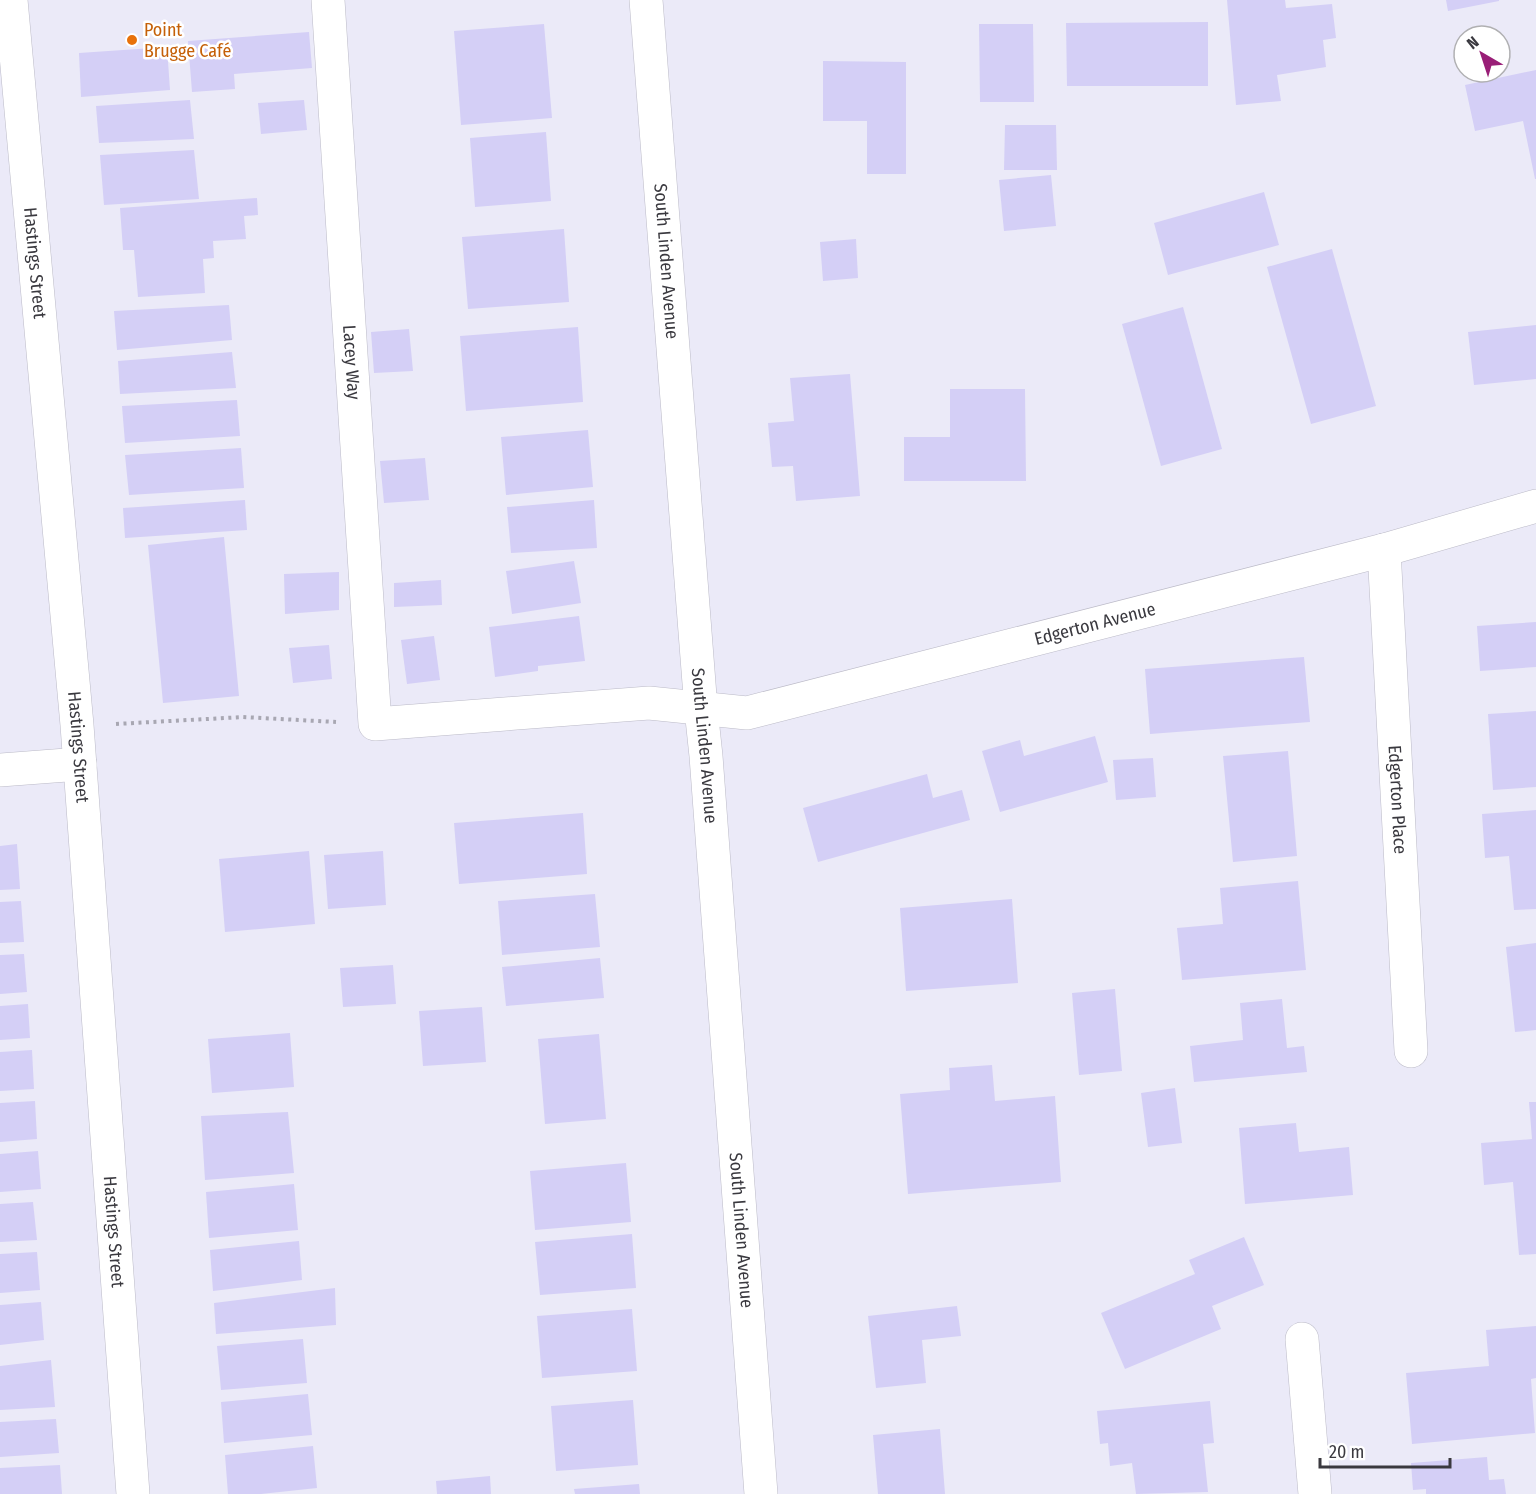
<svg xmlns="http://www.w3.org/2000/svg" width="1536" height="1494" font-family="'Fira Sans Condensed',sans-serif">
  <rect width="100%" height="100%" fill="#ebeaf8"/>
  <g fill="#d4cff6">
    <path d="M1227,0H1285L1286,8L1332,4L1336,38L1323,40L1326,67L1277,75L1281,101L1236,105Z"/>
    <path d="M1446,0H1499V1L1448,11Z"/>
    <path d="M1208,22V86H1067L1066,23Z"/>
    <path d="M544,24L552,118L461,125L454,31Z"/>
    <path d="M979,24H1033L1034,102H980Z"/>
    <path d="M309,32L312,68L234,74L235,89L192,92L188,41Z"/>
    <path d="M167,47L170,90L81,97L79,53Z"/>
    <path d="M823,61L906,62V174H867V121H823Z"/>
    <path d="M1536,70V179H1535L1523,121L1475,131L1465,85Z"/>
    <path d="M190,100L194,139L99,143L96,106Z"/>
    <path d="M304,100L307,130L261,134L258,103Z"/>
    <path d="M1005,125H1056L1057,170H1004Z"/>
    <path d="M546,132L551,201L475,207L470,138Z"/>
    <path d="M194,150L199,199L104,205L100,155Z"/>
    <path d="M1051,175L1056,226L1004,231L999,180Z"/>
    <path d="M1264,192L1279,245L1168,275L1154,223Z"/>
    <path d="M257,198L258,215L244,216L246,239L213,241L214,258L203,259L205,293L138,297L134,250H123L120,208Z"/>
    <path d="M564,229L569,302L468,309L462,237Z"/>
    <path d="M856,239L858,278L823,281L820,242Z"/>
    <path d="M1332,249L1376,406L1311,424L1267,267Z"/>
    <path d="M229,305L232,340L117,350L114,311Z"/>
    <path d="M1183,307L1222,449L1161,466L1122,324Z"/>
    <path d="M1536,325V379L1474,385L1468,332Z"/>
    <path d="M578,327L583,402L466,411L460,336Z"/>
    <path d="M409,329L413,371L374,373L371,332Z"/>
    <path d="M232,352L236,388L120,394L118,361Z"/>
    <path d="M850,374L860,496L796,501L793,466L772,467L768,423L794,421L790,378Z"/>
    <path d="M950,389H1025L1026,481H904V437H950Z"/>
    <path d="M237,400L240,436L125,443L122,406Z"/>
    <path d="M588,430L593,487L506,495L501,437Z"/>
    <path d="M241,448L244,488L129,495L125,455Z"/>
    <path d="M425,458L429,500L384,503L380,461Z"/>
    <path d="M245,500L247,530L125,538L123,508Z"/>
    <path d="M594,500L597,548L511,553L507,507Z"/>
    <path d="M224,537L239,696L163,703L148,545Z"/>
    <path d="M574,561L581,603L512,614L506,571Z"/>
    <path d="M339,572V610L285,614L284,574Z"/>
    <path d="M441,580L442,605L394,607V583Z"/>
    <path d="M579,616L585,661L538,666V671L495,677L489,627Z"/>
    <path d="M1536,622V667L1480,671L1477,626Z"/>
    <path d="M434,636L440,680L407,684L401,640Z"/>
    <path d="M329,645L332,679L293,683L289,648Z"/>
    <path d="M1304,657L1310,722L1150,734L1145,669Z"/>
    <path d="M1536,711V787L1493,790L1488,714Z"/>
    <path d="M1095,736L1108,782L1000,812L982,751L1020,740L1024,756Z"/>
    <path d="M1288,751L1297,856L1233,862L1223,756Z"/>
    <path d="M1153,758L1156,797L1116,800L1113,760Z"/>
    <path d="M927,774L933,798L962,790L970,820L818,862L803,808Z"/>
    <path d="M1536,810V909L1514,910L1509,856L1485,858L1482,814Z"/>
    <path d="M583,813L587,874L459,884L454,823Z"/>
    <path d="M17,844L20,889L0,890V846Z"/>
    <path d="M309,851L315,924L225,932L219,859Z"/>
    <path d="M383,851L386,905L328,909L324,855Z"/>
    <path d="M1298,881L1306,970L1182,980L1177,928L1223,924L1220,888Z"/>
    <path d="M595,894L600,947L502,955L498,901Z"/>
    <path d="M1012,899L1018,983L906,991L900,908Z"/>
    <path d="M21,901L24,942L0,943V902Z"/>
    <path d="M1536,943V1030L1515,1032L1506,947Z"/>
    <path d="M24,954L27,992L0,994V955Z"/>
    <path d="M600,958L604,998L506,1006L502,967Z"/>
    <path d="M393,965L396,1004L343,1007L340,968Z"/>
    <path d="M1115,989L1122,1071L1079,1075L1072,993Z"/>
    <path d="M1282,999L1287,1048L1304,1046L1307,1072L1194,1082L1190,1046L1243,1040L1240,1003Z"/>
    <path d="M28,1004L30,1038L0,1040V1006Z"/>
    <path d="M482,1007L486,1062L423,1066L419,1011Z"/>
    <path d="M290,1033L294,1087L212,1093L208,1039Z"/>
    <path d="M599,1034L606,1119L545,1124L538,1039Z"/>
    <path d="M32,1050L34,1089L0,1091V1052Z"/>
    <path d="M992,1065L995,1101L1055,1096L1061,1182L908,1194L900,1094L950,1090L949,1068Z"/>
    <path d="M1175,1088L1182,1143L1148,1147L1141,1093Z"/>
    <path d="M35,1101L37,1139L0,1142V1103Z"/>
    <path d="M1529,1102H1536V1254L1519,1255L1513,1182L1484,1185L1481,1143L1532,1139Z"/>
    <path d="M288,1112L294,1173L205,1180L201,1116Z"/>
    <path d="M1296,1123L1299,1152L1349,1147L1353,1195L1245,1204L1239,1128Z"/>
    <path d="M38,1151L41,1189L0,1192V1154Z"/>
    <path d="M626,1163L631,1222L535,1230L530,1171Z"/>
    <path d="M294,1184L298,1230L209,1238L206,1192Z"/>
    <path d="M33,1202L37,1240L0,1242V1204Z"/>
    <path d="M632,1234L636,1288L540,1295L535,1242Z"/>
    <path d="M1244,1237L1264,1285L1212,1306L1221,1329L1125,1369L1101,1313L1195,1274L1189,1260Z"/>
    <path d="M299,1241L302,1280L213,1291L210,1250Z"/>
    <path d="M37,1252L40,1290L0,1293V1254Z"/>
    <path d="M335,1288L336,1325L216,1334L214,1303Z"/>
    <path d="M41,1302L44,1340L0,1345V1305Z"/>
    <path d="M957,1306L961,1336L922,1340L926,1383L876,1388L868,1316Z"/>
    <path d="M632,1309L637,1371L542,1378L537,1316Z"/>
    <path d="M1536,1326V1378L1531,1379L1535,1433L1412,1444L1406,1373L1489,1366L1486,1330Z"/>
    <path d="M303,1339L307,1383L221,1390L217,1346Z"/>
    <path d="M51,1360L55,1407L0,1410V1366Z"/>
    <path d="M308,1394L312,1435L224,1443L221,1402Z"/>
    <path d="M633,1400L638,1465L556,1471L551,1406Z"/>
    <path d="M1210,1401L1214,1443L1203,1444L1208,1492L1136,1494L1132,1463L1110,1466L1108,1443L1100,1444L1097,1411Z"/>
    <path d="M56,1419L59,1453L0,1457V1422Z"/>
    <path d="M940,1429L945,1494H878L873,1435Z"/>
    <path d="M313,1446L317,1488L261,1494H228L225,1455Z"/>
    <path d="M1487,1457L1489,1480L1504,1479L1506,1494H1426V1489L1413,1490L1411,1463Z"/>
    <path d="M60,1465L62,1494H0V1468Z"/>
    <path d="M490,1476L491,1494H437L436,1481Z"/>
    <path d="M639,1484L640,1494H575L574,1489Z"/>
  </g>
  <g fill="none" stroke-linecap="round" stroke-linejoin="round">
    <g stroke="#bbbac7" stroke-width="34">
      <g id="minor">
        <path id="s1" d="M11,0L77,725L133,1494"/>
        <path id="s2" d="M328,0L375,724L649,703L747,713L1384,550L1536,506"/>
        <path id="s3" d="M646,0L701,709L706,756L761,1494"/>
        <path id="s4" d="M1384,550L1411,1051"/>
        <path d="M0,770L80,764"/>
        <path d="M1302,1339L1315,1494"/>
      </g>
    </g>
    <path stroke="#a8a7b2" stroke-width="4" stroke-dasharray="3 4.5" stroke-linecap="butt" d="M116,724L243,717L336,722"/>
    <use href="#minor" stroke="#fff" stroke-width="33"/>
  </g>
  <circle fill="#e8710a" stroke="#fff" stroke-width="2" cx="132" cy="40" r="6"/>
  <g text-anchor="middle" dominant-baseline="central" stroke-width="5" stroke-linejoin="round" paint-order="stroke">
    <g font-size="18" fill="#c56008" stroke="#fff" text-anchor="start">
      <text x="144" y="30">Point<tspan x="144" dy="21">Brugge Café</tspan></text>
    </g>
    <g font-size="18" fill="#3a393f" stroke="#fff">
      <text stroke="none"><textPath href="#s1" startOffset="264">Hastings Street</textPath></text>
      <text stroke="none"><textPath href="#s3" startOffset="262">South Linden Avenue</textPath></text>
      <text stroke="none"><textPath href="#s2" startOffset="363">Lacey Way</textPath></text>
      <text stroke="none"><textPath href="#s2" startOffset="1458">Edgerton Avenue</textPath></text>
      <text stroke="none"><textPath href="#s1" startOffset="750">Hastings Street</textPath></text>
      <text stroke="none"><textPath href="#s3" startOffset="748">South Linden Avenue</textPath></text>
      <text stroke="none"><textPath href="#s4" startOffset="250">Edgerton Place</textPath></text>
      <text stroke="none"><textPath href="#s1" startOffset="1236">Hastings Street</textPath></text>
      <text stroke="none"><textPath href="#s3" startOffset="1234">South Linden Avenue</textPath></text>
    </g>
  </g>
  <g transform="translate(1482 54) rotate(321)"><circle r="28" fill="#ffffff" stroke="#b0b0b2" stroke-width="1.5"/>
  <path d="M0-4.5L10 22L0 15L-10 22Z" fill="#991e77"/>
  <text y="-9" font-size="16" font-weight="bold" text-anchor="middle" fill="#3a393f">N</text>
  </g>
  <path d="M1320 1458v9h130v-9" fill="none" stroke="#3a393f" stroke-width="3"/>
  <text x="1329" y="1458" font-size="18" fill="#3a393f" stroke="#ffffff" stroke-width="4.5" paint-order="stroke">20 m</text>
</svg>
